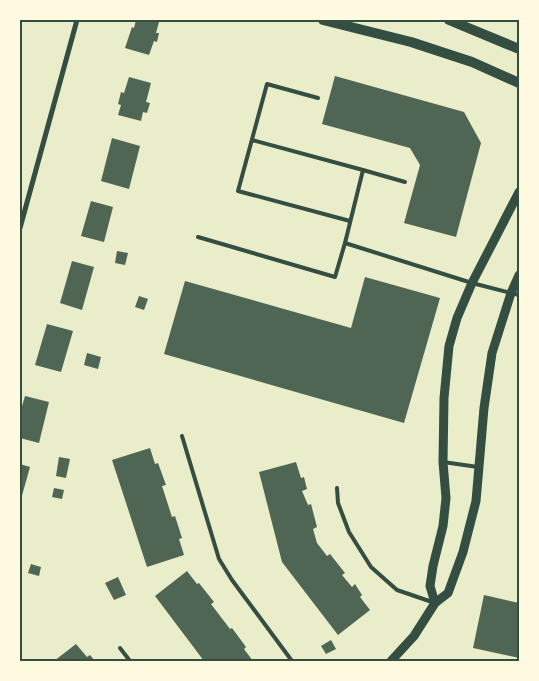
<svg xmlns="http://www.w3.org/2000/svg" width="539" height="681" font-family="'Zilla Slab',serif">
  <rect width="100%" height="100%" fill="#e9edc9"/>
  <g fill="#4f6655">
    <path d="M136,20H152L159,22L156,33H159L157,42L154,41L149,55L125,48L132,27L134,28Z"/>
    <path d="M335,76L464,112L481,143L456,237L404,223L420,165L410,148L322,124Z"/>
    <path d="M129,77L151,83L146,102L150,103L147,113L143,112L141,121L118,115L121,105L118,104L121,92L124,93Z"/>
    <path d="M112,138L140,146L129,189L101,181Z"/>
    <path d="M91,201L113,207L104,242L81,236Z"/>
    <path d="M117,251L128,253L125,265L115,263Z"/>
    <path d="M72,261L94,267L82,310L60,303Z"/>
    <path d="M365,277L440,298L404,423L164,354L185,281L351,328Z"/>
    <path d="M139,296L148,299L144,310L135,307Z"/>
    <path d="M47,324L73,331L61,372L35,365Z"/>
    <path d="M87,353L101,357L98,369L84,365Z"/>
    <path d="M25,396L49,402L39,443L20,438V413Z"/>
    <path d="M150,448L155,464L158,463L166,485L162,486L172,517L175,516L182,538L179,539L184,555L147,567L112,460Z"/>
    <path d="M59,457L70,459L66,478L56,476Z"/>
    <path d="M296,462L301,478L304,477L307,489L302,491L308,505L311,504L317,527L313,529L317,543L327,556L330,554L345,573L342,575L352,587L355,584L362,595L360,597L370,610L338,635L282,562L259,472Z"/>
    <path d="M20,464L30,467L21,499L20,498Z"/>
    <path d="M54,488L64,490L62,499L52,497Z"/>
    <path d="M31,564L41,567L39,576L28,573Z"/>
    <path d="M187,571L197,584L199,583L214,602L211,604L230,629L232,628L246,647L244,649L253,661H204L155,596Z"/>
    <path d="M118,577L126,595L114,600L105,583Z"/>
    <path d="M484,595L519,603V658L473,648Z"/>
    <path d="M331,640L336,649L326,654L321,646Z"/>
    <path d="M76,644L87,657L90,655L95,661H54Z"/>
  </g>
  <g fill="none" stroke-linecap="round" stroke-linejoin="round">
    <g stroke="#344e41" stroke-width="4">
      <path d="M318,98L267,84L238,191L350,221"/>
      <path d="M252,140L363,170"/>
      <path d="M198,237L335,277L345,243L472,283L519,295"/>
      <path d="M345,243L363,170L405,182"/>
      <path d="M182,436L219,559L232,580L292,661"/>
      <path d="M443,462L478,467"/>
      <path d="M337,488L338,503L349,532L371,567L397,590L435,603"/>
      <path d="M120,648L130,661"/>
    </g>
    <path stroke="#344e41" stroke-width="5" d="M20,228L77,20"/>
    <g stroke="#344e41" stroke-width="9">
      <path d="M435,603L430,586L433,566L443,526L446,498L443,462L444,398L449,346L457,318L472,283L519,192"/>
      <path d="M391,661L414,636L435,603L448,593L463,552L476,501L484,408L492,353L511,293L519,275"/>
    </g>
    <g stroke="#344e41" stroke-width="10">
      <path d="M323,20L411,42L472,62L519,83"/>
      <path d="M449,20L519,49"/>
    </g>
  </g>
  <rect width="539" height="681" fill="none" stroke="#fefae0" stroke-width="42"/>
  <rect x="21" y="21" width="497" height="639" fill="none" stroke="#344e41" stroke-width="2"/>
</svg>
